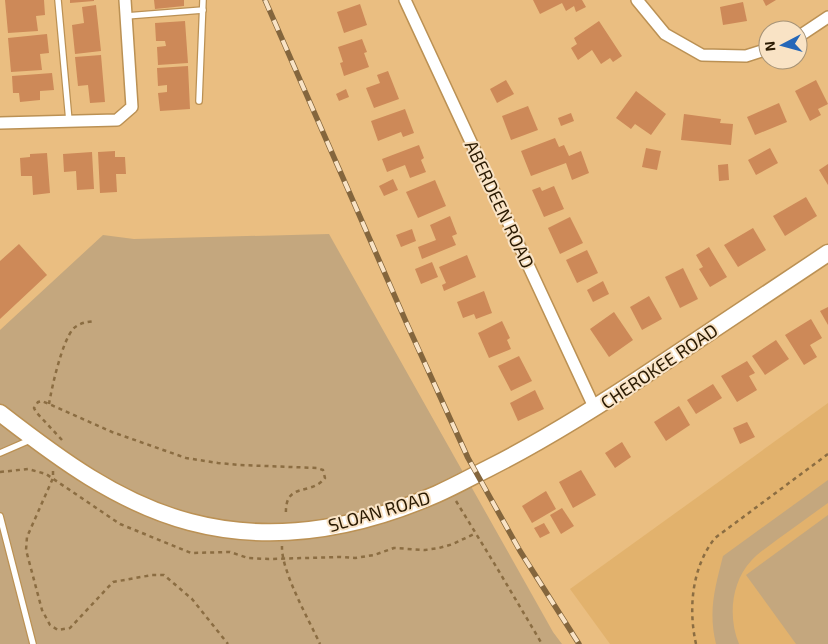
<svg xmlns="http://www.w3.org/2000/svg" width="828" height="644" font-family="'Exo 2',sans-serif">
  <rect width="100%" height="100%" fill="#eabe81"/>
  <path fill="#e2b26d" d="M828,403V644H610L570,589Z"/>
  <g fill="#c4a77e">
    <path d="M329,234L553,632L562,644H0V330L103,235L134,239Z"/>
    <path d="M828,480V503C811,515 795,527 778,539C769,546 759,552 751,561C731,583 728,617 739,644H716C708,611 715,588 723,556Z"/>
    <path d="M828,515V644H796L746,575Z"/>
  </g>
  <g fill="#cd8958">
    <path d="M5,0H44L45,15L36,16L38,31L8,33Z"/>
    <path d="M70,0H94V1L70,3Z"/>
    <path d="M154,0H184V6L155,9Z"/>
    <path d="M533,0H582L586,7L576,12L574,6L566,11L562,3L540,14Z"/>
    <path d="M763,0H776L766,6Z"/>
    <path d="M743,2L747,21L723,25L720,7Z"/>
    <path d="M360,4L367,25L344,33L337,12Z"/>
    <path d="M96,5L101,51L75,54L72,25L84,23L82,7Z"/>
    <path d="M185,21L188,63L158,65L157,47L166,46L165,41H156L155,23Z"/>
    <path d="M599,21L622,56L613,62L610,58L601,64L592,50L578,60L571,48L577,44L574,38Z"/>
    <path d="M47,34L49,53L40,54L42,70L11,72L8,38Z"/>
    <path d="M362,39L367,52L364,53L369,67L344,76L340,63L343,62L338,47Z"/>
    <path d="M101,55L105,102L90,103L88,85L78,86L75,57Z"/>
    <path d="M188,66L190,109L160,111L158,93L167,92V85L158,86L157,68Z"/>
    <path d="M388,71L399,99L374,108L366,88L380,83L377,75Z"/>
    <path d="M52,73L54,90L40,91V100L20,102L19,93H13L12,76Z"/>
    <path d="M506,80L514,94L497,103L490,89Z"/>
    <path d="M816,80L828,104L818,109L821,115L810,121L795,91Z"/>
    <path d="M346,89L349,97L339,101L336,94Z"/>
    <path d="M636,91L666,114L651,135L635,124L631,129L616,118Z"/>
    <path d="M779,103L787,122L755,135L747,117Z"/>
    <path d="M528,106L538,130L511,140L502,116Z"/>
    <path d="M405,109L414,133L403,137L401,132L378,141L371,121Z"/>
    <path d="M571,113L574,121L561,126L558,118Z"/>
    <path d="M684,114L721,119L720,123L733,124L731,145L681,140Z"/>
    <path d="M555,138L559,147L564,145L569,156L581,151L589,173L572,180L566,163L531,176L521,151Z"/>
    <path d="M419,145L424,158L421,160L426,172L410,178L405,165L387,172L382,159Z"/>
    <path d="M646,148L661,151L657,170L642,167Z"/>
    <path d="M770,148L778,163L756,175L748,160Z"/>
    <path d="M115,151V157H125L126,174H116L117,192L100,193L98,152Z"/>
    <path d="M92,152L94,189L77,190L76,171L64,172L63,154Z"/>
    <path d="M47,153L50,193L33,195L32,176H21L20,158L30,157V154Z"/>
    <path d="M728,164L729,180L719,181L718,165Z"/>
    <path d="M828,164V185L819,170Z"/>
    <path d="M393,179L398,190L384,196L379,186Z"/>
    <path d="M435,180L446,206L418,218L406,192Z"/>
    <path d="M554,186L564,209L544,217L532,190L540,187L542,191Z"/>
    <path d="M806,197L817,216L785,236L773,216Z"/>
    <path d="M450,216L457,234L452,236L456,245L422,259L418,247L436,240L430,225Z"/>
    <path d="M570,217L583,243L560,254L548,228Z"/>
    <path d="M753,228L766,250L738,267L724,245Z"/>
    <path d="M412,229L416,241L401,247L396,235Z"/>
    <path d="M19,244L47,275L0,319V261Z"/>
    <path d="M709,247L727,277L710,287L699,269L703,267L696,255Z"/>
    <path d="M587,250L598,273L577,283L566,260Z"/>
    <path d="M467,255L476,277L444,291L442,285L446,283L439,267Z"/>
    <path d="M432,262L438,277L421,284L415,269Z"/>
    <path d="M683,268L698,299L680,308L665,277Z"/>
    <path d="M603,281L609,294L593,302L587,290Z"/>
    <path d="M484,291L492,313L476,319L474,314L463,318L457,302Z"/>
    <path d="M649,296L662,319L642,330L630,307Z"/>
    <path d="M828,307V325L820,311Z"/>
    <path d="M614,312L633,340L609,357L590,329Z"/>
    <path d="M811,319L822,338L810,345L817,357L804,365L785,335Z"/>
    <path d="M502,321L510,338L507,340L511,349L489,358L478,333Z"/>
    <path d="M776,340L789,359L765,375L752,356Z"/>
    <path d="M519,356L532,381L511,391L498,366Z"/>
    <path d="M747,361L755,373L749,376L757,390L737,402L721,376Z"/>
    <path d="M713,384L722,398L696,414L687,400Z"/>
    <path d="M535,390L544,409L518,421L510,403Z"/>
    <path d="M679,406L690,425L666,441L654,422Z"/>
    <path d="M747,422L755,437L740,444L733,428Z"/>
    <path d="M622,442L631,457L615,468L605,453Z"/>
    <path d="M581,470L596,495L573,508L559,482Z"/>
    <path d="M546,491L556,509L532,523L522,506Z"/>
    <path d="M562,508L574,526L561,534L550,515Z"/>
    <path d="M544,523L550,533L540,538L534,528Z"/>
  </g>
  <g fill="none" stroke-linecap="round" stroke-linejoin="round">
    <g stroke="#bb9154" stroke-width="8">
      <g id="lane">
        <path d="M58,0L69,121"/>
        <path d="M126,16L203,10"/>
        <path d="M199,101L203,0"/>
        <path d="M0,453L30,440"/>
        <path d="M0,516L33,644"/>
      </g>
    </g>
    <g stroke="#bb9154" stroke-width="14">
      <g id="street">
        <path d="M405,0L595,409"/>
        <path d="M637,0L665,34L702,55L746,56L768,49"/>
        <path d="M798,37L828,17"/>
        <path d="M0,123L117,120L132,107L125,0"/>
      </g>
    </g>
    <g stroke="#bb9154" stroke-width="19">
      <path id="secondary" d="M0,413C58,458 118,503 190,522C273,544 359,528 437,494C455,486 473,476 491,467C550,437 605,402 660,365C716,328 772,290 828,253"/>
    </g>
    <g stroke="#8b6d42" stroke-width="2.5" stroke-dasharray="4 4" stroke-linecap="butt">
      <path d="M49,404C52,386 62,342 73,329C79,323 86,322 95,321"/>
      <path d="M62,440L36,412L34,408L38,402L42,401L49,404L112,432L186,458L218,463L240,465L317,468L323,470L325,478C310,497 284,480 286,516"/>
      <path d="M53,471V478L27,537L26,550L42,610L50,625L58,630L70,628L113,582L152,575H164L192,599L228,644"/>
      <path d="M0,472L28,469L46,474L120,524L191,553L230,552L248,558L269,559L341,557L355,558L374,555L394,548L425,550L439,548L453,544L476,533"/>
      <path d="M456,501L497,568L542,644"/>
      <path d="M282,546C281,571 309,620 320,644"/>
      <path d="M696,644C688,608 692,567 715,538L828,454"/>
    </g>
    <use href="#lane" stroke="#fff" stroke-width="5.5"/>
    <use href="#street" stroke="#fff" stroke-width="11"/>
    <use href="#secondary" stroke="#fff" stroke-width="16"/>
    <g stroke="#84663d" stroke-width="5.5">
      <path id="rail" d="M265,0L407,324L468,458L520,551L579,644"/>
    </g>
    <use href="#rail" stroke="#f9e3c5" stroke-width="4" stroke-dasharray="11" stroke-linecap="butt"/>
  </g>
  <g text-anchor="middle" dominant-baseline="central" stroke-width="4" stroke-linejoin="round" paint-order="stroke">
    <g font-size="18" fill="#2a1a02" stroke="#f9e3c5">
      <text transform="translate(500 204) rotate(65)">ABERDEEN ROAD</text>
      <text transform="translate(659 366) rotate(-34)">CHEROKEE ROAD</text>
      <text transform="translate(379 511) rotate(-16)">SLOAN ROAD</text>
    </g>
  </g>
  <g transform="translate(783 45) rotate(264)"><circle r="24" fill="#f9e3c5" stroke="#a69377"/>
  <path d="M0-4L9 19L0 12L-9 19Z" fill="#2567b8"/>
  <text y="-8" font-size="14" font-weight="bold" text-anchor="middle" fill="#2a1a02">N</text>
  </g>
</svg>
